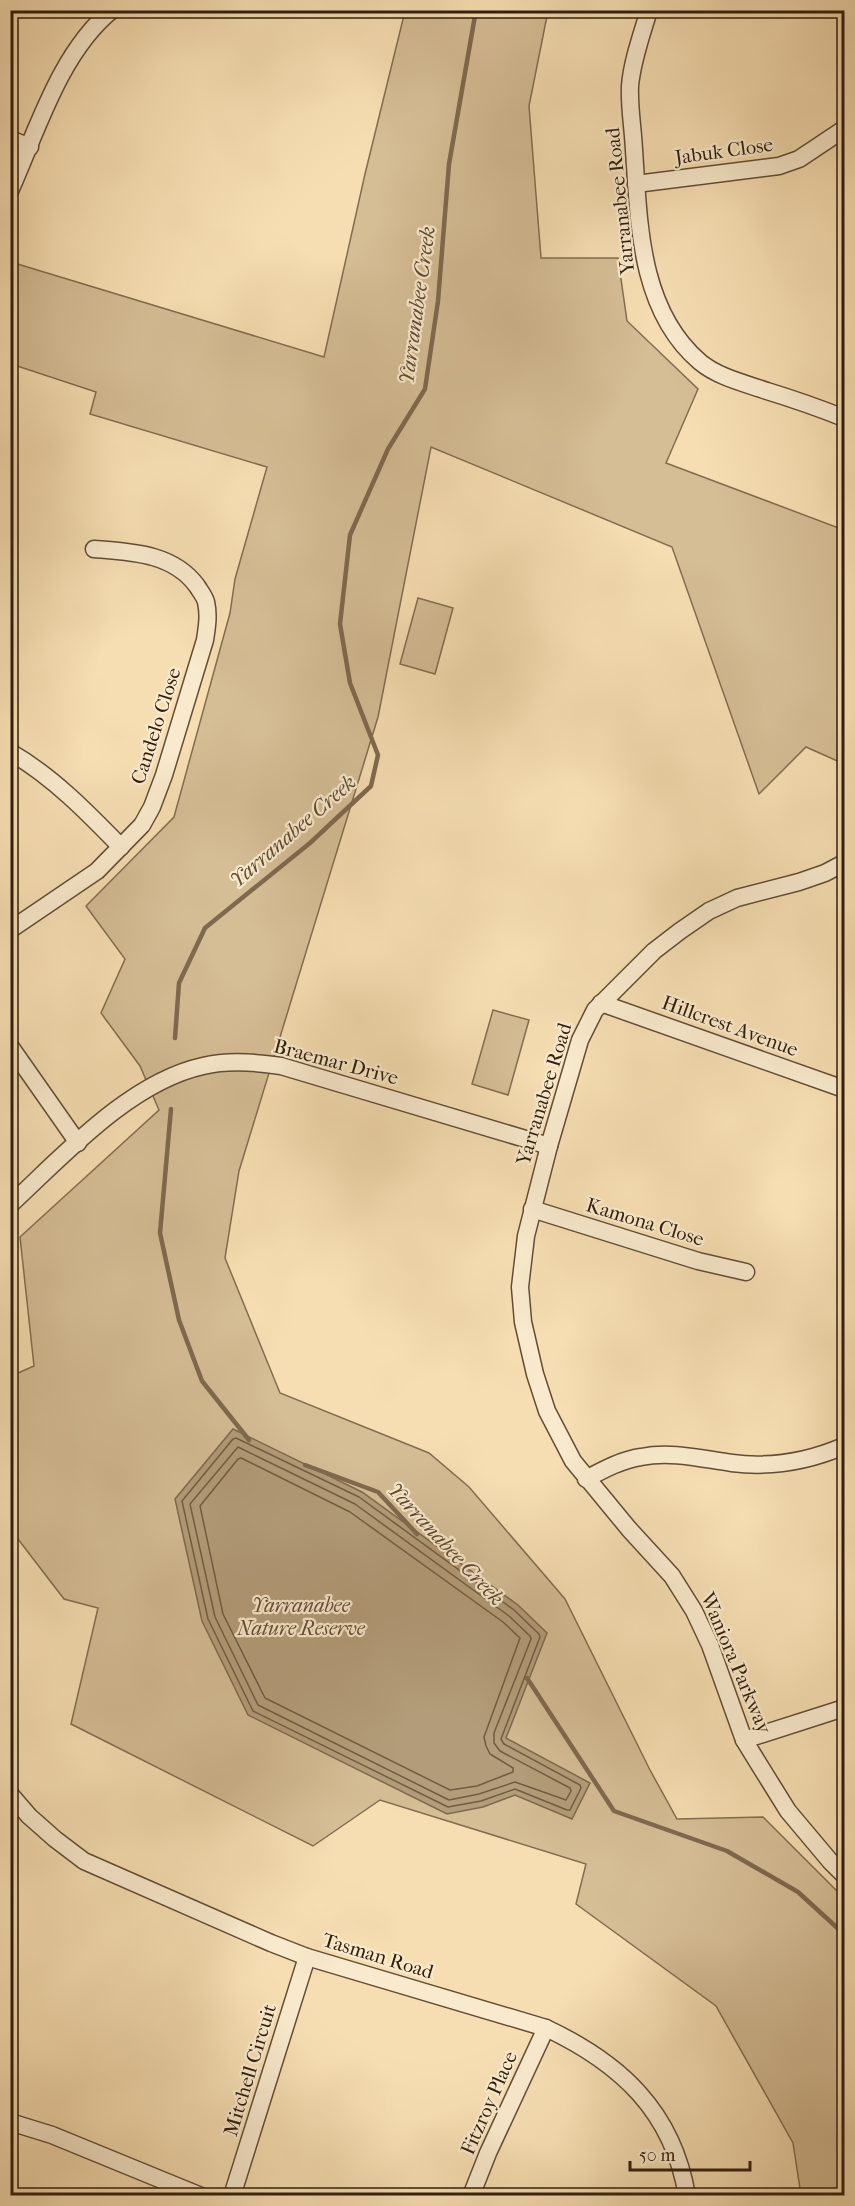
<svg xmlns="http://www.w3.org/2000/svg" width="855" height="2206" font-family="'IM FELL French Canon',serif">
  <rect width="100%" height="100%" fill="#f6deb2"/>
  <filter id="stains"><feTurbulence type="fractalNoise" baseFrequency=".00333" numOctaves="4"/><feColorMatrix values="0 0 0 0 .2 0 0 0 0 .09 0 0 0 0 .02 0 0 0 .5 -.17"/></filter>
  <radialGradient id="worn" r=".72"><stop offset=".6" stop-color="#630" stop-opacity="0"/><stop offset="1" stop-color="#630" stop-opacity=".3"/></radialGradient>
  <g fill="#d5bd95" stroke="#836d50" stroke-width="1.5">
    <path d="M405,11H548L529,106L541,258H618L627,321L698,389L666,463L844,530V764L806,747L759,794L672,547L431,447L378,717L239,1171L225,1258L280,1393L429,1453L469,1487L565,1599L650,1770L677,1819L763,1817L844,1898V2195H801L793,2143L716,2006L576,1904L586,1864L380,1800L313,1846L71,1724L98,1608L64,1599L11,1530V1376L34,1366L20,1237L159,1110L140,1066L101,1013L125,959L86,906L174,817L230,613L235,579L267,467L90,414L96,392L11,364V262L324,357L365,174Z"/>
    <path d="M418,598L453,608L435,674L400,664Z"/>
    <path d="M493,1010L529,1020L508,1095L472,1084Z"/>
  </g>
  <path fill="#b39c79" stroke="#7f694d" stroke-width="1.5" d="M233,1429L362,1492L518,1605L547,1633L506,1738L590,1783L572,1819L515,1795L483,1807L447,1814L248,1715L202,1621L175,1499Z"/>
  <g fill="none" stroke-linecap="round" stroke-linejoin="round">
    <g stroke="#725c42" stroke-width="1.5">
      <path d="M236,1438L359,1497L514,1610L539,1634L540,1637L501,1739L504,1744L580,1785L581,1788L570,1810H567L515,1789L481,1801L448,1807L253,1711L208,1619L182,1501L233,1439Z"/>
      <path d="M238,1447L355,1504L509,1616L530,1636L531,1639L494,1733V1743L500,1751L570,1788L571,1791L566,1800L515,1782L479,1794L449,1800L258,1705L215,1617L190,1504Z"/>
      <path d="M241,1458L350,1512L503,1622L520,1638L484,1737L486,1746L490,1754L513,1768V1772L477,1786L450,1790L265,1698L223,1614L200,1506L238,1459Z"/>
    </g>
    <g stroke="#7f694d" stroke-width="4.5">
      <path d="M175,1038L179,983L205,928L310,843L371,786L378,755L350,683L340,624L350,535L388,449L425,389L438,301L449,164L476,10"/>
      <path d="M171,1109L160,1233L179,1320L202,1381L249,1440"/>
      <path d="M305,1465L378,1492L417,1534"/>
      <path d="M527,1678L614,1811L727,1851L798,1892L844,1934"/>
    </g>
    <g stroke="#624d34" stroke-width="19">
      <g id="street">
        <path d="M649,10C642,34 632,61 630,86C629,107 633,128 634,150C639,222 639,310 700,362C718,377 744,383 767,391C793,399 819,408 844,418"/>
        <path d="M10,139L30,147"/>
        <path d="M636,184L779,166L799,159L844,129"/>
        <path d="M10,191C37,131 60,52 112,10"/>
        <path d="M10,752C52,776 88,813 121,847"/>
        <path d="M844,863L825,873L799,882L737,898L709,911L680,931L654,951L595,1010L580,1040L549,1146L526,1236L520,1287L523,1322L535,1374L547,1411L573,1461L629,1529L672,1576L694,1611L710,1645L744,1740L760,1766L788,1811L830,1861L844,1875"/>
        <path d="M10,930L97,871L142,825L152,807L164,775L205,640C207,627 209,615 206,602C205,597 200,591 197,586C173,553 131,552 94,549"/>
        <path d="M601,1003L844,1089"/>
        <path d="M10,1046L78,1143"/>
        <path d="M10,1205C64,1155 130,1082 203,1066C228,1060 255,1062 281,1066L549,1146"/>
        <path d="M532,1209L698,1261L746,1272"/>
        <path d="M586,1479C603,1470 621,1460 641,1457C672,1451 702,1459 732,1463C771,1468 809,1461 844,1446"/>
        <path d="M744,1740L844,1708"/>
        <path d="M10,1794L29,1816L55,1839L84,1861L271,1943L307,1957L546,2028C620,2063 673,2111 687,2196"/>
        <path d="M10,2122L52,2135L201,2196"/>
        <path d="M232,2196L307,1957"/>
        <path d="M471,2196L488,2153L546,2028"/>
      </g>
    </g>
    <use href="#street" stroke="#f9eacd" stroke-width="16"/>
  </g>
  <g text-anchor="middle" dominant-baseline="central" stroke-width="4.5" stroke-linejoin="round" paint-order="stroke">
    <g font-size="20" fill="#311d0a" stroke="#f9eacd">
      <text transform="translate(724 151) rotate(-8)">Jabuk Close</text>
      <text transform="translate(620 201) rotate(-96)">Yarranabee Road</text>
      <text transform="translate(156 726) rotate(-72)">Candelo Close</text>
      <text transform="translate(730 1026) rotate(20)">Hillcrest Avenue</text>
      <text transform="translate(336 1062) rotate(15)">Braemar Drive</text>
      <text transform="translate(544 1094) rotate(-73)">Yarranabee Road</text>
      <text transform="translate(645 1222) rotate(17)">Kamona Close</text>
      <text transform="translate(736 1663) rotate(67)">Waniora Parkway</text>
      <text transform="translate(378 1956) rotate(17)">Tasman Road</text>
      <text transform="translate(250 2070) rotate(-73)">Mitchell Circuit</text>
      <text transform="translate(489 2103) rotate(-66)">Fitzroy Place</text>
    </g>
    <g font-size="20" font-style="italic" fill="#624d34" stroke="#f9eacd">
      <text x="301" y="1605">Yarranabee<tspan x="301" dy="23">Nature Reserve</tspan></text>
    </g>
    <g font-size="21" font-style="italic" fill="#5e4931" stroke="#f9eacd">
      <text transform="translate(417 305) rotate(-82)">Yarranabee Creek</text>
      <text transform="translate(293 831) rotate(-41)">Yarranabee Creek</text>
      <text transform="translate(446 1544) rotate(47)">Yarranabee Creek</text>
    </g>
  </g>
  <rect width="855" height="2206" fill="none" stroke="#f6deb2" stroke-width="36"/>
  <rect x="12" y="12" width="831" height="2182" fill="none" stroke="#311d0a" stroke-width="3"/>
  <rect x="18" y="18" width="819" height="2170" fill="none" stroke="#311d0a" stroke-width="1.5"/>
  <path d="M630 2161v9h120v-9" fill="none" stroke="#311d0a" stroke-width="3"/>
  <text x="639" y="2161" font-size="18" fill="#311d0a" stroke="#f9eacd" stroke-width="4.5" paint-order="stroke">50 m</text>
  <rect width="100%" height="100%" filter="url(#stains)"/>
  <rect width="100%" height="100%" fill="url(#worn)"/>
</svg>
